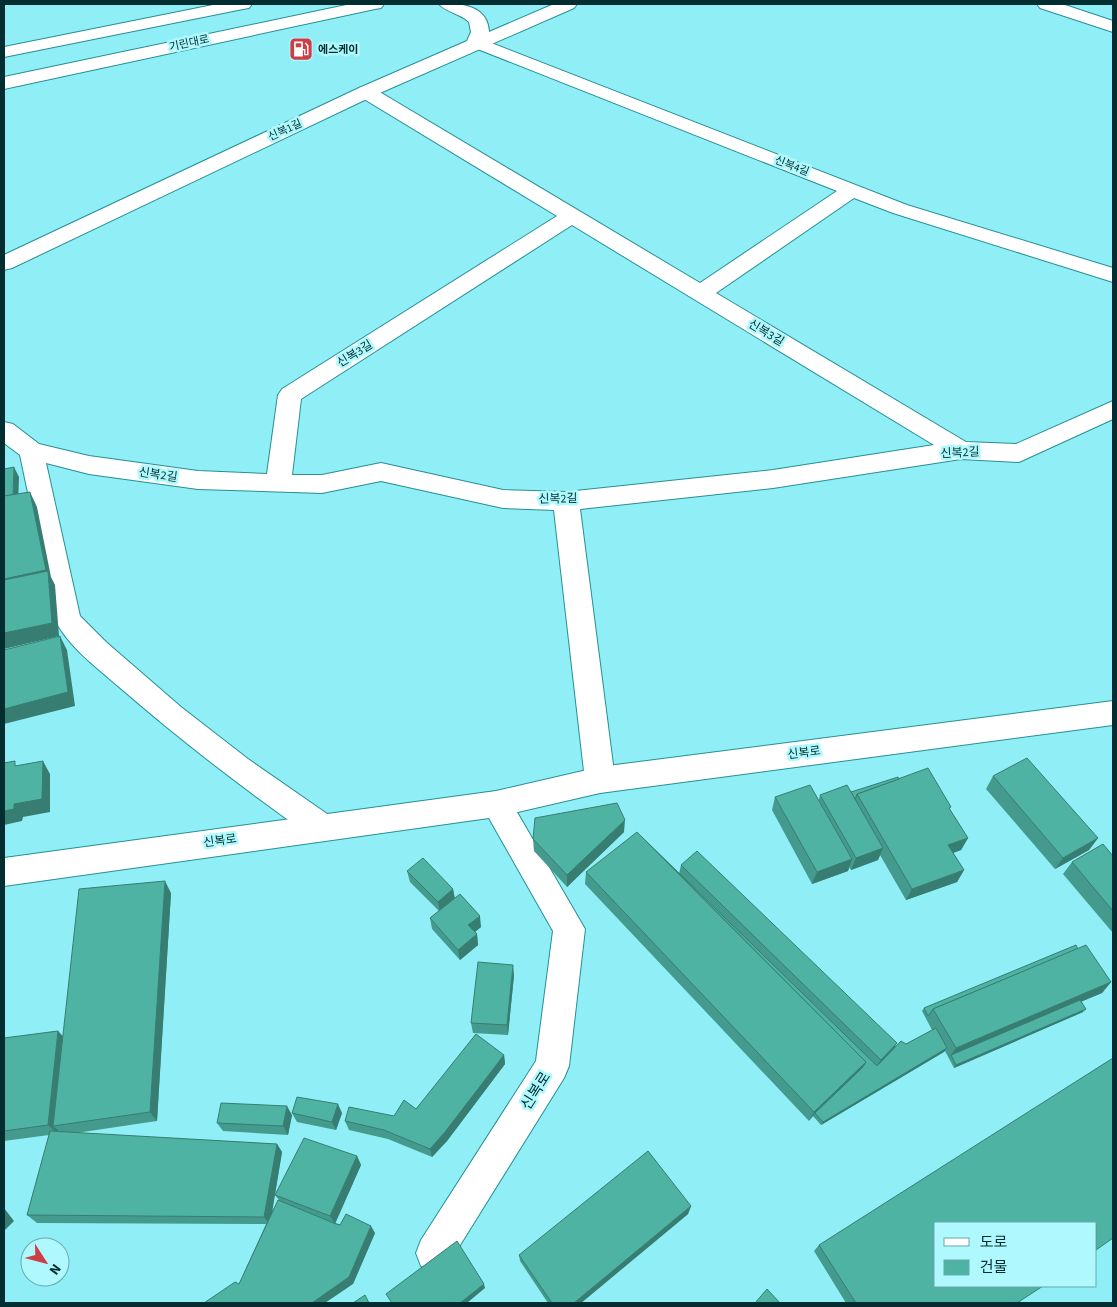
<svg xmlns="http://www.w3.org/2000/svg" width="1117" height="1307" font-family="'Source Sans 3','Noto Sans KR',sans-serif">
  <rect width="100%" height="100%" fill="#90eff6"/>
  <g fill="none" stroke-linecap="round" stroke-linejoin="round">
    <g stroke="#278f95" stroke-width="2">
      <g id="minor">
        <path d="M1037,4H1062L1113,21V32L1040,8Z"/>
        <path d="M476,37L907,205L1113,268V282L893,213L854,198L716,293L966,442L1016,444L1113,401V419L1019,462L961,459L773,488L580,509L615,780L610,789L600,793L590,789L585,780L554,510L503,508L381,481L322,493L198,489L89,474L46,463L80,616L106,642L181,707L248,759L333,818L337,827L333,836L322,840L311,836C244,789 180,740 118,686C96,667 68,646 55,620L20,455L4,443V422L13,424L39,444L89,456L198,471L267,474L278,395L282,389L557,216L359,96L357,92L359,88L366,86L373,88L700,283L837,191L470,46L467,42L470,38ZM572,225L934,445L773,470L566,492L503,490L381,463L322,475H292L301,399Z"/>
        <path d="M496,791L507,795L585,929L569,1066L564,1078L447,1266L434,1271L421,1266L416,1253L421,1240L536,1061L553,931L481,804L485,795Z"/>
      </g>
    </g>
    <g stroke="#278f95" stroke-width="2">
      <g id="tertiary">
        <path d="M218,4H252L249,8L243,9L4,57V47Z"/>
        <path d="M351,4H384L381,8L375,9L4,89V77Z"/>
        <path d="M439,4C460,3 488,5 489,32L554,4H577L574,8L373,96L12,268L4,270V255L359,88L467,41L471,32L469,22C461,14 444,11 439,4Z"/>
        <path d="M1113,701V725L600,793L496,817L4,886V858L496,791L600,767Z"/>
      </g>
    </g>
    <use href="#minor" fill="#fff" fill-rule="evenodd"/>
    <use href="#tertiary" fill="#fff" fill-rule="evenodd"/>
  </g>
  <g fill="#449a8c">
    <path d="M993,776L1098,838L1089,850L1055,869L986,789Z"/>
    <path d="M899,779L950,810L968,838L961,850L953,853L964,870L957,882L906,900L880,855L878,860L851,870L849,867L848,871L812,884L772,810L775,797L819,800L820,795L851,792Z"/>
    <path d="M624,832L567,887L534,851L533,839Z"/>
    <path d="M1113,856V933L1063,874L1072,862Z"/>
    <path d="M681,865L894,1047L906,1044L932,1030L922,1011L924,1008L1078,949L1111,982L1102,993L1082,1001L1083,1012L954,1068L945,1051L821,1125L813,1116L809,1121L585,884L586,872L679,874Z"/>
    <path d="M407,871L453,889L455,899L481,927L475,932L477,934L478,945L460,960L432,929L430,918L439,911L410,882Z"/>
    <path d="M171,893L157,1121L76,1133L277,1144L282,1152L272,1211L279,1200L275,1195L357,1156L361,1165L335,1223L375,1233L353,1284H239L266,1224L37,1223L27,1215L49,1135L4,1141V1038L58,1031L63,1037Z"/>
    <path d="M514,975L508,1035L473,1033L471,1023Z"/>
    <path d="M504,1055L505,1064L447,1141L432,1157L388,1139L349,1130L345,1121L394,1116L416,1109Z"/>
    <path d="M292,1113H342L336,1130L297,1122Z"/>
    <path d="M292,1115L288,1135L223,1131L217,1123Z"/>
    <path d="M691,1206L688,1214L581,1303H548L520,1261L519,1255Z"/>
    <path d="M819,1245L1017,1303H846L814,1251Z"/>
  </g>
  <g fill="#377d72">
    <path d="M14,467L19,477L18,507L13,497Z"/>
    <path d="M30,492L37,507L51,577L55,585L59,636L4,649V579Z"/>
    <path d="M60,636L67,650L75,706L4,724V709Z"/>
    <path d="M43,761L50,774V812L23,817L22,821L4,825V811L14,804Z"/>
    <path d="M625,820L624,832L567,887V875Z"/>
    <path d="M968,838L961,850L942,857L948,845Z"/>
    <path d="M1098,838L1089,850L1055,869L1063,858Z"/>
    <path d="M883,848L878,860L851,870L856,858Z"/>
    <path d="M852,859L848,871L812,884L817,872Z"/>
    <path d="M964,870L957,882L906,900L912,889Z"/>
    <path d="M165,881L171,893L157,1121L150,1112Z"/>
    <path d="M453,889L455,900L440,913L438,902Z"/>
    <path d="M480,916L481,927L470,936L468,925Z"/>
    <path d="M477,934L478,945L460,960L458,950Z"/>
    <path d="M513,965L514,975L508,1035L507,1025Z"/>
    <path d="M1111,982L1102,993L952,1056L951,1055L956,1048Z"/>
    <path d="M1086,1009L1083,1012L954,1068L956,1065Z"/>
    <path d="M58,1031L67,1041L53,1126L58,1130V1134L48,1125Z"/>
    <path d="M897,1043L891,1053L875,1069L881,1060Z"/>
    <path d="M947,1048L944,1052L821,1125L823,1122Z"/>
    <path d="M504,1055L505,1064L447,1141L432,1157L430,1149Z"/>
    <path d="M866,1062L860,1071L815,1113L813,1116L809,1121L814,1112Z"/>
    <path d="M338,1104L342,1113L336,1130L332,1122Z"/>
    <path d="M287,1106L292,1115L288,1135L283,1126Z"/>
    <path d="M277,1144L282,1152L270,1225L264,1217Z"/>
    <path d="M357,1156L361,1165L335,1224L330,1216Z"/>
    <path d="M691,1206L688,1214L581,1303H574Z"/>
    <path d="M4,1208L14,1221L4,1231Z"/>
    <path d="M371,1226L375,1233L353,1284L325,1303H312Z"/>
    <path d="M484,1284L485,1288L467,1303H460Z"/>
  </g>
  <g fill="#4fb3a3" stroke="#377d72">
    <path d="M14,467L13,495L4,496V469Z"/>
    <path d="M30,492L46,570L4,579V496Z"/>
    <path d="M48,571L52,623L4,633V580Z"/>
    <path d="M60,636L68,692L4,709V650Z"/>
    <path d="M1027,758L1098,838L1063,858L993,776Z"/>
    <path d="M15,761V766L43,761L42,799L14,804V809L4,811V763Z"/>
    <path d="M928,768L951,807L949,808L968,838L948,845L964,870L912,889L857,794Z"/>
    <path d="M898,777L899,779L857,794L855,800L851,792Z"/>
    <path d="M810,785L852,859L817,872L775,797Z"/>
    <path d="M847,785L883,848L856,858L820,795Z"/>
    <path d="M617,803L625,820L567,875L533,839L535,818Z"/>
    <path d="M637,832L866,1062L814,1112L586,872Z"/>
    <path d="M644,839L877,1066L901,1041L906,1044L936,1028L947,1048L823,1122L815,1113L862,1068L866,1062Z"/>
    <path d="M1103,844L1113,856V911L1072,862Z"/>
    <path d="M697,851L897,1043L881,1060L681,865Z"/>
    <path d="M423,858L453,889L438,902L407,871Z"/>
    <path d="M165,881L150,1112L53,1126L79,889Z"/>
    <path d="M460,894L480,916L468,925L477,934L458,950L430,918Z"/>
    <path d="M1076,945L1078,949L933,1009L928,1016L924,1008Z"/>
    <path d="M1086,945L1111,982L956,1048L933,1009Z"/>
    <path d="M478,962L513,965L507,1025L471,1023Z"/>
    <path d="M1080,1000L1086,1009L956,1065L951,1055Z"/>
    <path d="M58,1031L48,1125L4,1131V1038Z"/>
    <path d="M476,1034L504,1055L445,1132L430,1149L384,1130L345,1121L349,1107L394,1116L404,1100L416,1109Z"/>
    <path d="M1113,1058V1238L1096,1250V1223H936V1286H1043L1017,1303H856L819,1245Z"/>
    <path d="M297,1097L338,1104L332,1122L292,1113Z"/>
    <path d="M221,1103L287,1106L283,1126L217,1123Z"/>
    <path d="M50,1131L277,1144L264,1217L27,1215Z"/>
    <path d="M304,1138L357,1156L330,1216L275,1195Z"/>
    <path d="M648,1151L691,1206L574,1303H552L519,1255Z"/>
    <path d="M278,1200L336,1224L340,1225L346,1214L371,1226L349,1277L312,1303H204L235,1282L239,1284Z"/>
    <path d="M457,1241L484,1284L460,1303H392L386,1294Z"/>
    <path d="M767,1289L780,1303H755Z"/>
    <path d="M365,1295L369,1303H353Z"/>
  </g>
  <defs>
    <g id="fuel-square" transform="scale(1.25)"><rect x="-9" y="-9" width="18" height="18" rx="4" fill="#cd3e47" stroke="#aff9fe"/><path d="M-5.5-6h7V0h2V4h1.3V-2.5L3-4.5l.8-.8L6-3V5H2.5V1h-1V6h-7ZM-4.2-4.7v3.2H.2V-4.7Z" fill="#fff"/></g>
  </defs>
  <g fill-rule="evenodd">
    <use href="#fuel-square" x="301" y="49"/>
  </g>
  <g text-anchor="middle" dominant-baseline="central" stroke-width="5" stroke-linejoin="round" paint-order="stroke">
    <g font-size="11" fill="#022e31" stroke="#aff9fe">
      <text transform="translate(189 43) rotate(-12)">기린대로</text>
      <text transform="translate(285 130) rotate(-25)">신복1길</text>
      <text transform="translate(792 166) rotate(21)">신복4길</text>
    </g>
    <g font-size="11" font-weight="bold" fill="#022e31" stroke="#aff9fe" text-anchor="start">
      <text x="318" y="49">에스케이</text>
    </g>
    <g font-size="12" fill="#022e31" stroke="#aff9fe">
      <text transform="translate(766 333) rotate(31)">신복3길</text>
      <text transform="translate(355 354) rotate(-32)">신복3길</text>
      <text transform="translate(960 453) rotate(-3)">신복2길</text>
      <text transform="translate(158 475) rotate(8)">신복2길</text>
      <text transform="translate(558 499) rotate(-1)">신복2길</text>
      <text transform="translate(804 753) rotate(-7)">신복로</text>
      <text transform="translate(220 841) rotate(-8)">신복로</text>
    </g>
    <g font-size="15" fill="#022e31" stroke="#aff9fe">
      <text transform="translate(536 1091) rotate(-58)">신복로</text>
    </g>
  </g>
  <rect width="1117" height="1307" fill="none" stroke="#022e31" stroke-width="10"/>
  <rect x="934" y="1222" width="162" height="65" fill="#aff9fe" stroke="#6aa8ac"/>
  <rect x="944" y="1238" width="25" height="8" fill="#ffffff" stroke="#6aa8ac"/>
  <text x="980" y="1247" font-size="15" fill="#022e31">도로</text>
  <rect x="944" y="1260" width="25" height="15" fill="#4fb3a3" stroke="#6aa8ac"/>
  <text x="980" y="1272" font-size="15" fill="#022e31">건물</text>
  <g transform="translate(45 1262) rotate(126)"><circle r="24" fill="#aff9fe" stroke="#6aa8ac"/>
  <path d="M0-4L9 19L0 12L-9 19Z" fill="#cd3e47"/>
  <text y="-8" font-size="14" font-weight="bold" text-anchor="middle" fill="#022e31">N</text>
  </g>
</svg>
